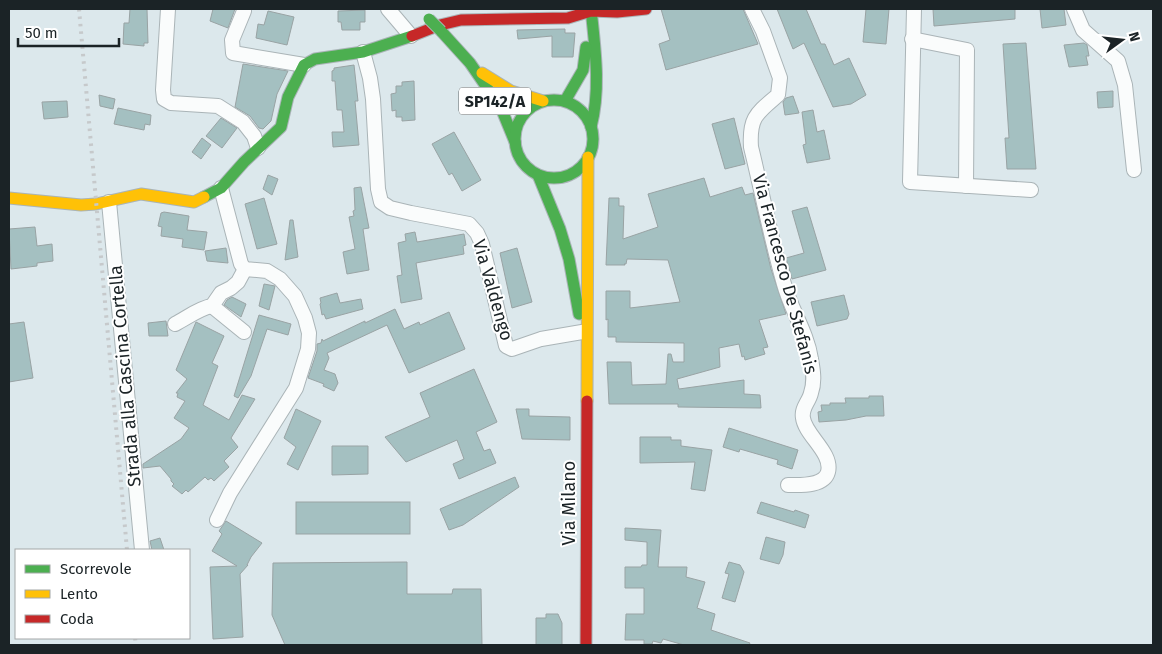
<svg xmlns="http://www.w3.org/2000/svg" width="1162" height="654" font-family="'Fira Sans',sans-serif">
  <rect width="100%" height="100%" fill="#dce8ec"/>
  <g fill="#a4c0c1" stroke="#99a3a4">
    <path d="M130,9H147L148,43H144V46L123,44L124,23H129Z"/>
    <path d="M213,9H235L228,28L210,21Z"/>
    <path d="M661,9H743L758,44L666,70L659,44L670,40Z"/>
    <path d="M777,9H806L821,44H825L834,65L849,58L866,95L851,104L833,107L804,43L793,49Z"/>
    <path d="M866,9H889L886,44L863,42Z"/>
    <path d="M933,9H1015V19L934,26Z"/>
    <path d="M1040,9H1064L1066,25L1042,28Z"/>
    <path d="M365,10V22H360V30H342L341,22H338V11Z"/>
    <path d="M268,11L294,17L287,45L256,38L258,24L264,25Z"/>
    <path d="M565,29V33H575L573,57H552V36L518,39L517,30Z"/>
    <path d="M1026,43L1036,169H1007L1005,138H1009L1003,44Z"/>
    <path d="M1084,43L1087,45L1089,56H1086L1088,65L1069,67L1064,45Z"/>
    <path d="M243,64L288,71L277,94L271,121L263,129L259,128L250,116L235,107Z"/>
    <path d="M354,65L358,101H355L359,145L333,147L332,132H344L342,110H337L335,81H332V71L334,70V68Z"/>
    <path d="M414,81L415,120L402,121V117H396V110L392,111L391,94L396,93V86H402V82Z"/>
    <path d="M1113,91V107L1098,108L1097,92Z"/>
    <path d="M99,95L115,99L113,109L100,106Z"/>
    <path d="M793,96L799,113L785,115L783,102L786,98Z"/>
    <path d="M67,101L68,117L44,119L42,102Z"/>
    <path d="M118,108L151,115L150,125L145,124L144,130L114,124Z"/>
    <path d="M813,110L817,132L824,130L830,159L807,163L803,145L806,144L802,112Z"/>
    <path d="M221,118L237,128L222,148L206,136Z"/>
    <path d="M734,118L745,164L725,169L712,124Z"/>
    <path d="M454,132L481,180L462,191L452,173L449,175L432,144Z"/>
    <path d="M202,138L211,145L201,159L192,152Z"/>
    <path d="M268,175L278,179L272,195L263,189Z"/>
    <path d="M704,178L710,197L742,187L745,195L753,193L771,269L786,314L759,320L768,347L763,348L765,354L745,360L744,356L742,357L739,344L719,348L720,367L677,379L679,389L744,380V394L760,395L761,408L678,407V404H609L607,362H631L632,385L666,384L668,354H671L673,362H684V343L616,342V337H608V319L606,320V291H630V308L680,302L668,260L627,259L626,264H624L625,265H606L609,198H619V206H624L623,239L658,227L648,194Z"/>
    <path d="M361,187L369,228L363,229L369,270L347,274L343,252L355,249L349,217L354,216L353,211L355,210L354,188Z"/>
    <path d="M264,198L277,244L257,249L245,204Z"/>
    <path d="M807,207L826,270L792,279L786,258L804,253L792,211Z"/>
    <path d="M164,212L189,216L187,230L207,232L204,250L182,247L183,239L161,236L162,227L158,226L161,213Z"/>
    <path d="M290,220H293L298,257L285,260Z"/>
    <path d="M35,227L37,246L52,244L53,261L37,263V266L11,269L9,229Z"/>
    <path d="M415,232L417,242L464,234L466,245L463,246L464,254L416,263L422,299L401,303L397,276L402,275L398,243L406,241L405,234Z"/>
    <path d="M226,248L228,263L207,261L205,251Z"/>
    <path d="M517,248L532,302L512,308L500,253Z"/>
    <path d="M264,284L275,286L269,310L259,306Z"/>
    <path d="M337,293L340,303L361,299L363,309L326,319L324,314L322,315L320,304L321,303L320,298Z"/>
    <path d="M844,295L849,314L847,319L817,326L811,302Z"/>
    <path d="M232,297L246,304L241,317L224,305L227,300Z"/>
    <path d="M395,309L404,329L419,322L420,325L449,312L465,349L409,373L387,325L327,353L329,358L324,370L335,374L338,383L334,391L323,386L324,384L308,378L317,351V344L321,343L322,339L323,341L365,321V323Z"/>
    <path d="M259,315L291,324L288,335L267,329L251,376L238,398L234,396Z"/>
    <path d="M166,321L168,336H149L148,323Z"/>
    <path d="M24,322L33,378L9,382V324Z"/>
    <path d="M196,322L224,336L212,363L218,366L203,405L229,420L242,395L255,399L231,438L238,447L224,461L229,467L214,481L211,478L208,480L205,477L188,492L186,490L182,494L172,486L174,484L171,481V479L160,466L143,468V464L181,439L189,428L174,418L185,401L177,397L178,393H176L187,379L176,370Z"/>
    <path d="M474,369L497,422L476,432L484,451L490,449L496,463L459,479L453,464L464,459L457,440L406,462L385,437L430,417L420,393Z"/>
    <path d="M869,396H883L884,416H866L846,420L819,422L818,412L822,411L821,405H830V403H846L845,398H869Z"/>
    <path d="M296,409L321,421L298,470L287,464L296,447L284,438Z"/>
    <path d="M516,409H529V416L570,417V440L522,439Z"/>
    <path d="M729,428L798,450L792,469L777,464L778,460L740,449L739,452L723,447Z"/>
    <path d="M640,437H671V440H681V446L712,450L705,491L691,489L695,462L640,463Z"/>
    <path d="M332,446H368V474L332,475Z"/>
    <path d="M515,477L519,487L463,525L449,530L440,509Z"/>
    <rect x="296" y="502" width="114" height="32"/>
    <path d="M761,502L794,512L795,510L809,515L805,528L757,513Z"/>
    <path d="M226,521L262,543L251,557L247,565H248L240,574L243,637L213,639L210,567L237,566L212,551L222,534L219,531Z"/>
    <path d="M625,528L661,530L658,567H687L686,577L705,582L697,608L715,614L711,630L750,643L749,645H684L663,639L661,643L653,641L652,644H644V640H625L626,614H644V588H625V567H641L642,565H647V542L625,540Z"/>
    <path d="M766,537L785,542L783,555L779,564L760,559Z"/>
    <path d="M160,538L164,550H152L150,541Z"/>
    <path d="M407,562V594H452L453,589H481L482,645H285L272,615L273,563Z"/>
    <path d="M729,562L740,565L744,572L735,602L722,598L729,574L725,573Z"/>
    <path d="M546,614H558L562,623V645H536V618H546Z"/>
  </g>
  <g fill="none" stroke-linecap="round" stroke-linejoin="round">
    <g stroke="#aab4b7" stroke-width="16">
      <g id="street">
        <path d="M168,9L163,90L164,99L171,103L218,106L243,122L254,136L258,148"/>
        <path d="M388,9L411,36"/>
        <path d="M752,9L763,31L780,78L778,95C757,113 749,117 751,147C762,192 771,239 784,284C791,310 807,332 811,359C813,370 815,382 811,393C809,402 801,408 803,418C805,435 833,453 828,472C824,487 799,485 788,485"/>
        <path d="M914,9L910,182L1031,190"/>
        <path d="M1074,9L1083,30L1118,61L1125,85L1134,170"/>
        <path d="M244,11L232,40L233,53L304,65"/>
        <path d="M912,39L967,50L966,186"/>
        <path d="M363,52L370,78L373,99L378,189L381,202L390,208L411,213L469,224L477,233L482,244L506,346L512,349L541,339L582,332"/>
        <path d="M109,202L142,550"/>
        <path d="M212,306L244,332"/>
        <path d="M175,324C187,318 199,308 212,306L221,293L231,288L238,282L245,269"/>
        <path d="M217,520L230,493L296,388L308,349L309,333L305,318L295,296L280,279L267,271L245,269L241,264L221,188"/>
      </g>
    </g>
    <g stroke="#aab4b7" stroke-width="13">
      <g id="fast">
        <path d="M591,9C595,48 601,89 591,127"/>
        <path d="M441,31L470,63L501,108L515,142"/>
        <circle cx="554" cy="139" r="39"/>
        <path d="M565,101L583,70L586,47"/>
        <path d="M538,175L560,229L569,259L579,314"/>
        <path d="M204,197L221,188L244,162L281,127L288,97L304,65L315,59L363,52L412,36"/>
      </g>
    </g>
    <g stroke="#aab4b7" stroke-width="13">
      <g id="slow">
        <path d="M482,73L511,91L543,101"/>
        <path d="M9,198L81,205L96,204L141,194L194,202L204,197"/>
        <path d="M587,401L588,157"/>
      </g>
    </g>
    <g stroke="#aab4b7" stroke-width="13">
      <g id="jam">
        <path d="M412,36L440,25L461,20L568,18L591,11L617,12L646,9"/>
        <path d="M586,645L587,401"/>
      </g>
    </g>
    <use href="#street" stroke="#fafcfc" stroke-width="14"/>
    <use href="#fast" stroke="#4caf50" stroke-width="11"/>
    <use href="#slow" stroke="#ffc107" stroke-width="11"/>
    <use href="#jam" stroke="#c62828" stroke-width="11"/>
    <g stroke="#c6c9cb" stroke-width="4" stroke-dasharray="2.5 5" stroke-linecap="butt">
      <path d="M79,9L127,550"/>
      <path d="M135,638L136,645"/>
    </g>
    <g stroke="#afb9bf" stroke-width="13" stroke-linecap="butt">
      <path id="fast-bridge" d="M429,19L441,31"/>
    </g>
    <use href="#fast-bridge" stroke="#4caf50" stroke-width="11"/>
  </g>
  <g text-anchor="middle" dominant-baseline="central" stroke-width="4" stroke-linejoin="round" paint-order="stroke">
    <rect fill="#fff" stroke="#5f6567" stroke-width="1" x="459" y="87.5" width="72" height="27" rx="4"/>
    <g font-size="16" font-weight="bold" fill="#1b2326">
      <text x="495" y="101">SP142/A</text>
    </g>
    <g font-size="18" fill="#1b2326" stroke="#fff">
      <text transform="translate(785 274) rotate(75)">Via Francesco De Stefanis</text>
      <text transform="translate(493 290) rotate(74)">Via Valdengo</text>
      <text transform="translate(125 376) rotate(-95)">Strada alla Cascina Cortella</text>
      <text transform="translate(569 503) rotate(-90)">Via Milano</text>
    </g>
  </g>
  <rect width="1162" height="654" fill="none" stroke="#1b2326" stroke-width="20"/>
  <rect x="15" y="549" width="175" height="90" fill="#ffffff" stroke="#a4a7a8"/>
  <rect x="25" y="565" width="25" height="8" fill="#4caf50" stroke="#a4a7a8"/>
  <text x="60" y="574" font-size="15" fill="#1b2326">Scorrevole</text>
  <rect x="25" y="590" width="25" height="8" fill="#ffc107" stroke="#a4a7a8"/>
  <text x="60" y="599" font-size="15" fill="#1b2326">Lento</text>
  <rect x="25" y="615" width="25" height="8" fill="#c62828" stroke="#a4a7a8"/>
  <text x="60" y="624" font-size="15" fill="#1b2326">Coda</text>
  <g transform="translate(1122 40) rotate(75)" stroke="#ffffff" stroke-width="4" paint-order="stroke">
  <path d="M0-4L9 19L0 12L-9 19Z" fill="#1b2326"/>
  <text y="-8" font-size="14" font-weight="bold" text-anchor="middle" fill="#1b2326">N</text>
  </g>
  <path d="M18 38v8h101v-8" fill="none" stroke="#1b2326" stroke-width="2.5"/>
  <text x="25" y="38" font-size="15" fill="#1b2326" stroke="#ffffff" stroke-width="4" paint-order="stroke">50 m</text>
</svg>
